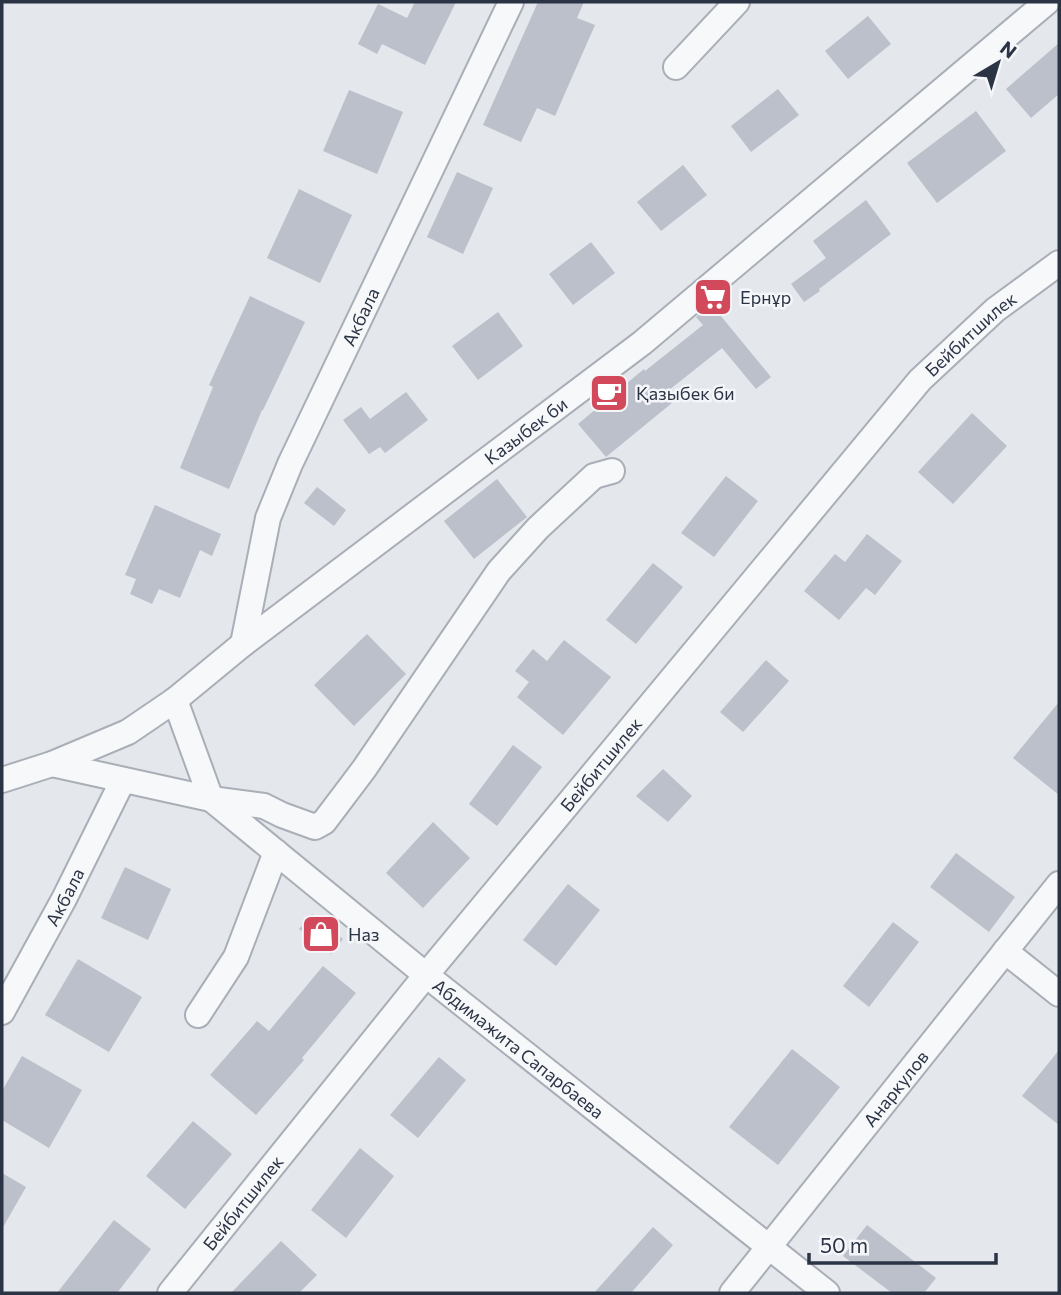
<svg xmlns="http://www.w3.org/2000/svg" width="1061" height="1295" font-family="Commissioner,sans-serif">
  <rect width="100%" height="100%" fill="#e4e7ec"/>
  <g fill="#bbc0ca">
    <path d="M415,2H456L425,65L382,44L377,54L358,44L378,4L407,18Z"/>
    <path d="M538,2H584L577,18L595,25L555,116L537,108L521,142L483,125Z"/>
    <path d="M868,16L891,44L848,79L825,51Z"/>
    <path d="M1059,43V94L1031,118L1006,89Z"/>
    <path d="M778,89L799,115L751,152L731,126Z"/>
    <path d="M349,90L403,112L377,174L323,151Z"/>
    <path d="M976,111L1006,151L937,203L907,163Z"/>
    <path d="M683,165L707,195L661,231L637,202Z"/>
    <path d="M457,172L493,188L463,254L427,237Z"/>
    <path d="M299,189L352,215L320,283L267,258Z"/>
    <path d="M866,200L891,234L819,289L820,291L804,302L791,284L826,258L813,241Z"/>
    <path d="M591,242L615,273L573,305L549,274Z"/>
    <path d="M250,296L305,322L263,410H262L229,489L180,468L213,387L209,385Z"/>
    <path d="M711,304L771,377L756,389L722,348L664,394L672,403L606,457L578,424L644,369L645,371L703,325L696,317Z"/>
    <path d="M498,312L523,346L478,380L452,346Z"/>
    <path d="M406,392L428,420L385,453L380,447L369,454L343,420L361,407L370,419Z"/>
    <path d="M972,413L1007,446L953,504L918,472Z"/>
    <path d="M726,476L758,501L714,557L681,533Z"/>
    <path d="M497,479L527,517L474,559L444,521Z"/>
    <path d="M317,487L346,510L334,526L304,503Z"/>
    <path d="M155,505L221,534L212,556L200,550L180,598L159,589L152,604L130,594L136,579L125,575Z"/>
    <path d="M867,534L902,561L875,595L866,588L839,620L804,591L835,554L845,562Z"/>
    <path d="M653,563L683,587L636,644L606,620Z"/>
    <path d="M367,634L406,674L354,726L314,685Z"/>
    <path d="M564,640L611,677L563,735L517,697L529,682L515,671L533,649L547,661Z"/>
    <path d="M766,660L789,681L743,732L720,712Z"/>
    <path d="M1059,702V795L1013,758Z"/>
    <path d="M513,745L542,767L497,826L469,804Z"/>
    <path d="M663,769L692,796L668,822L636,796Z"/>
    <path d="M433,822L470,858L423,908L386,873Z"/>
    <path d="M956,853L1015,897L989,932L930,887Z"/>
    <path d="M125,867L171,889L148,940L101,918Z"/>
    <path d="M568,884L600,910L556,966L523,940Z"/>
    <path d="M312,914L343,939L331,954L299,929Z"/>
    <path d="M893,922L919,942L869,1007L843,986Z"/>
    <path d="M78,959L142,997L109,1052L45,1015Z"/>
    <path d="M323,966L356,993L302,1058L304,1060L256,1115L210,1075L257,1021L269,1031Z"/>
    <path d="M792,1049L840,1087L778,1165L729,1127Z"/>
    <path d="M1059,1050V1125L1022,1096Z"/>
    <path d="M22,1056L82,1090L49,1148L2,1120V1091Z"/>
    <path d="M439,1057L466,1080L418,1138L390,1115Z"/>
    <path d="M193,1121L232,1154L185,1209L146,1176Z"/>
    <path d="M360,1148L394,1176L346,1238L311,1210Z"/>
    <path d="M2,1173L26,1187L2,1229Z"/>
    <path d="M114,1220L151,1249L117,1293H57Z"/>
    <path d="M867,1225L936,1278L924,1293H892L843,1256Z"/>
    <path d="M653,1227L673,1245L631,1293H594Z"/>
    <path d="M281,1241L317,1275L299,1293H231Z"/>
  </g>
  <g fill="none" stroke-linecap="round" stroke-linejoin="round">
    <g stroke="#a9aeb7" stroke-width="28">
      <g id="minor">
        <path d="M676,67L737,2"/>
        <path id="s1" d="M243,644L268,518L290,464L511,2"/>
        <path d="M175,700L211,799"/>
        <path d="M52,764L211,799L264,806L282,815L315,827L324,822L364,769L499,571L538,528L594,476L612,471"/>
        <path id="s2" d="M2,780L52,764L128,732L175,700L243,644L642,343L1047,2"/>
        <path id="s3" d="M211,799L426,975L827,1293"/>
        <path d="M1005,951L1059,994"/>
        <path id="s4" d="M2,1012L64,899L123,780"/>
        <path d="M198,1015L236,957L276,852"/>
        <path id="s5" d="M170,1293L426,975L920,380L995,310L1059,263"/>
        <path id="s6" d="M732,1293L1059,884"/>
      </g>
    </g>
    <use href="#minor" stroke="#f7f8fa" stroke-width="24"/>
  </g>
  <defs>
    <g id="supermarket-square" transform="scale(2.0125)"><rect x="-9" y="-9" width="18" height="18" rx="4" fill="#d1495b" stroke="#f4f6f9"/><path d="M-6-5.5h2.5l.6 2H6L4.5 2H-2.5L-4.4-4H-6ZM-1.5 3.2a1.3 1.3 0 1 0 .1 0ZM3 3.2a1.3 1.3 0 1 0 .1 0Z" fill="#fff"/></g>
    <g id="cafe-square" transform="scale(2.0125)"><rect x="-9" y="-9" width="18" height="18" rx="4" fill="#d1495b" stroke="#f4f6f9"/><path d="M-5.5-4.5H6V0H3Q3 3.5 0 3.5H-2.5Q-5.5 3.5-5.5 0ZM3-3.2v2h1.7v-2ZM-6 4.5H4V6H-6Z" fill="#fff"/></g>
    <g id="shop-square" transform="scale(2.0125)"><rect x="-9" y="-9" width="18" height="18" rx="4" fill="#d1495b" stroke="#f4f6f9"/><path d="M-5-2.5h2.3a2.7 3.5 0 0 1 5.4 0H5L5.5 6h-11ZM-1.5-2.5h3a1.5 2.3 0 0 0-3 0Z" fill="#fff"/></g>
  </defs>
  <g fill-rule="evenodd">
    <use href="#supermarket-square" x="713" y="297"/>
    <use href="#cafe-square" x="609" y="393"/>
    <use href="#shop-square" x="321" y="934"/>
  </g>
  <g text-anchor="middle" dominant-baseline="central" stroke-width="5" stroke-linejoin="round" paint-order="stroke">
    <g font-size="18" fill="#2b3445" stroke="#f4f6f9" text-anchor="start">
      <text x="740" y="297">Ернұр</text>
      <text x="636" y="393">Қазыбек би</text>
      <text x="348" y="934">Наз</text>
    </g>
    <g font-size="18" fill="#2b3445" stroke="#f4f6f9">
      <text stroke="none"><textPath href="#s1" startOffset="350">Акбала</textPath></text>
      <text stroke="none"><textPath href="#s5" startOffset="1250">Бейбитшилек</textPath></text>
      <text stroke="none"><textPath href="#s2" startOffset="634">Казыбек би</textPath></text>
      <text stroke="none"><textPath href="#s5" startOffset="682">Бейбитшилек</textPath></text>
      <text stroke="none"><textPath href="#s4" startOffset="131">Акбала</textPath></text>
      <text stroke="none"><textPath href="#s3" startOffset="396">Абдимажита Сапарбаева</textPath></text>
      <text stroke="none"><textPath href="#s6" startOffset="262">Анаркулов</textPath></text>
      <text stroke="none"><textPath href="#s5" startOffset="116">Бейбитшилек</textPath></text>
    </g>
  </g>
  <rect width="1061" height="1295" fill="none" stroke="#2b3445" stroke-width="7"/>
  <g transform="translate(998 63) rotate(38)" stroke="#f4f6f9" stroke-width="5" paint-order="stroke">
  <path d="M0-5L12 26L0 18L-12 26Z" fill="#2b3445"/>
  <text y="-10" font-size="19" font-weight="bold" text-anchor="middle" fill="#2b3445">N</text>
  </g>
  <path d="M809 1253v10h187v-10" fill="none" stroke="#2b3445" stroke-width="3.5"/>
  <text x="820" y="1253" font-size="21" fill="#2b3445" stroke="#f4f6f9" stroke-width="5" paint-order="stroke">50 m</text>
</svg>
